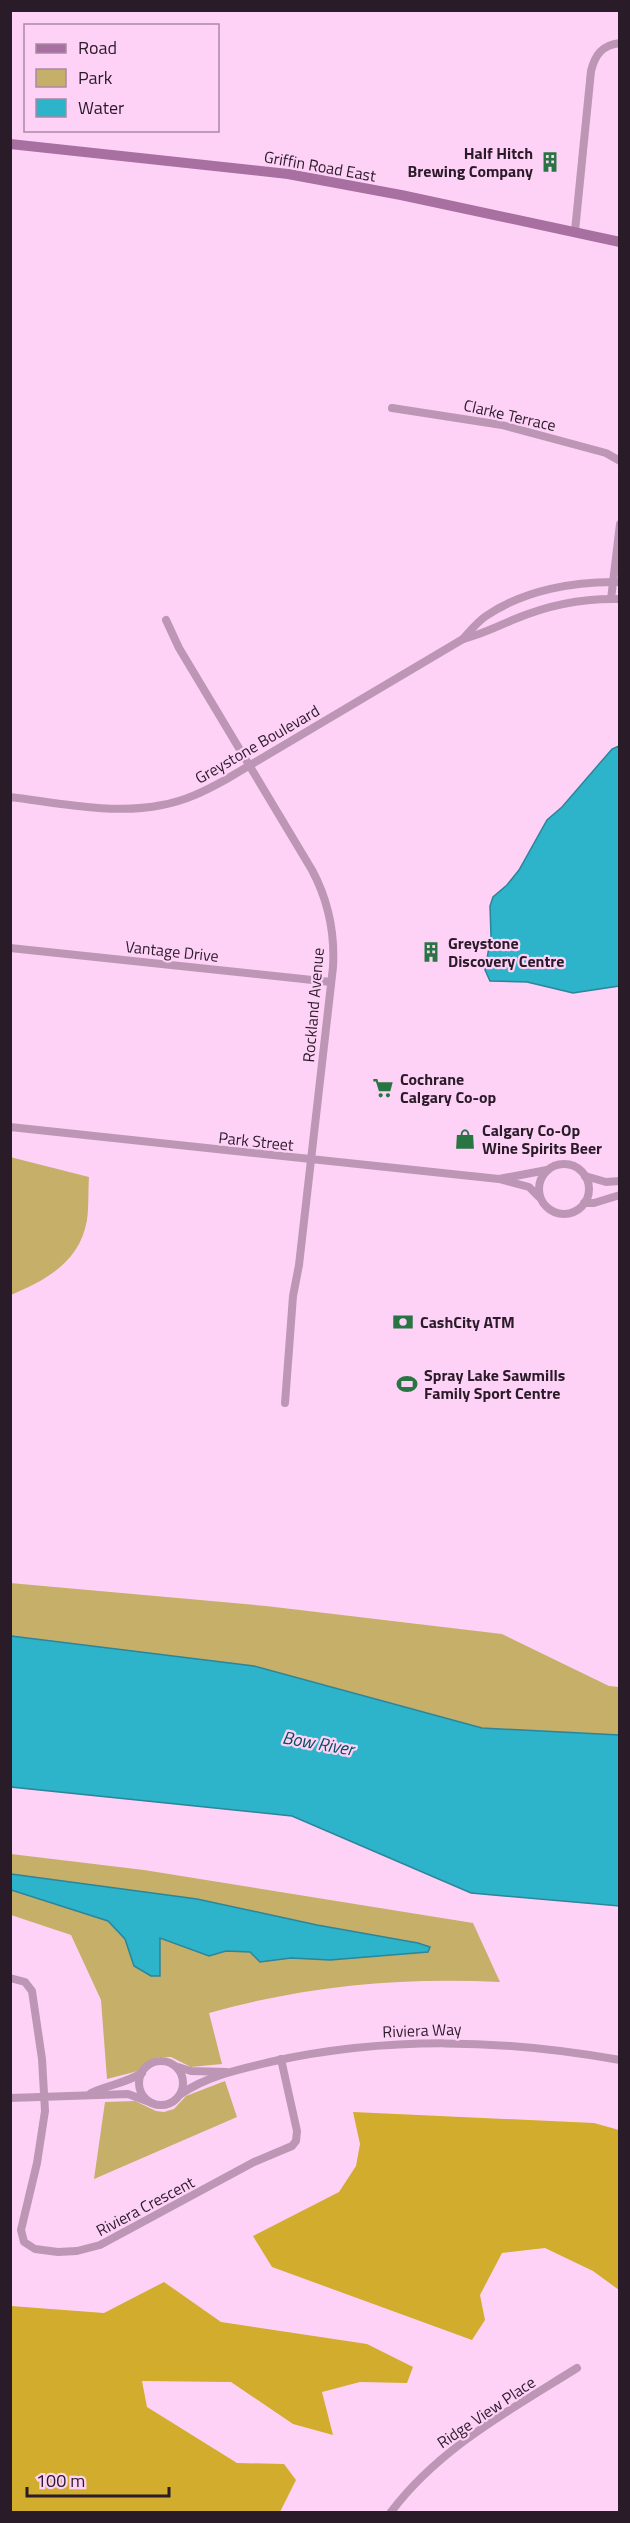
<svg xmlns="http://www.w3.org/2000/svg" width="630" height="2523" font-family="'Titillium Web',sans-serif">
  <rect width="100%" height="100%" fill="#fed2f7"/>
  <g fill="#c6af69">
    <path d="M10,1157L89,1177C88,1191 89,1206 87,1220C80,1262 46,1280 11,1295Z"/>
    <path d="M10,1583L266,1606L502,1634L609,1686L619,1687V1735L482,1728L254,1666L11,1636Z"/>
    <path d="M11,1854L144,1870L473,1923L500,1982C401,1977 304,1986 209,2013L222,2064L191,2067L171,2057H158L138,2071L107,2079L101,2000L71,1935L11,1915Z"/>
    <path d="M225,2081L237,2117L94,2179L105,2102L135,2101L156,2111L164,2112L174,2109L186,2096Z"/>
  </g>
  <g fill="#d1ac2d">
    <path d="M353,2112L594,2123L619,2130V2290L593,2271L545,2248L502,2253L480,2295L485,2320L472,2340L272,2267L253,2236L339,2192L356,2166L360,2144Z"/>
    <path d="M164,2282L221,2322L367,2344L413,2367L407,2383L360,2382L322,2392L333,2435L293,2424L231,2382L142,2381L147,2407L237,2463L284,2464L296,2480L280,2512H11V2306L104,2313Z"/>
  </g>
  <g fill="#2db3ca" stroke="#2c8599" stroke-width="1.5">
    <path d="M619,746V986L573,993L527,982L490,981L485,970L491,936L490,906L493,897L507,885L519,870L547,820L562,807L612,749Z"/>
    <path d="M11,1636L254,1666L482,1728L619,1735V1906L471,1893L292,1816L11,1787Z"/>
    <path d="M11,1874L197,1899L317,1925L418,1943L430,1947L428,1952L330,1960L291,1958L260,1962L250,1952L226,1951L209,1956L160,1938V1976H151L134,1966L125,1939L108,1921L11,1890Z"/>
  </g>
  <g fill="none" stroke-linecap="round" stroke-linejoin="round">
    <g stroke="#bd96b6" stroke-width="8">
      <path d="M575,231L591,71C595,55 602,45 620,43"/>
      <path d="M392,408L502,425L606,453L620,461"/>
      <path d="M611,599L620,524"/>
      <path d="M166,620L179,648L312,870C328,900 335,933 333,967L299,1265L293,1296L285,1403"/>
      <path d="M463,639C470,631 477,622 486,616C524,590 575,581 620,582"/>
      <path d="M10,797C59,803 113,815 162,805C185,801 205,791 225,780L463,639C483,634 496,627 515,619C548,605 583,598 620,599"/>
      <path d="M10,948L331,982"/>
      <path d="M10,1127L499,1179"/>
      <circle cx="564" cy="1189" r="25"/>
      <path d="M585,1176L606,1182L620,1181"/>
      <path d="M539,1197L529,1187L499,1179L547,1170"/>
      <path d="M584,1203H594L620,1195"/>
      <path d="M10,1978L25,1982L32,1991L42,2059L45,2111L37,2163L21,2230L24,2242L35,2249L58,2252L77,2251L100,2245L254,2162L292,2146L296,2141L297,2131L281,2059"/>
      <circle cx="161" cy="2083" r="22"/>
      <path d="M178,2067L191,2071L226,2072"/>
      <path d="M91,2093C108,2085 126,2083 142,2073"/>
      <path d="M181,2094C207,2076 240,2069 270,2062C387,2036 502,2039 620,2060"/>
      <path d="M10,2098L128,2094L152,2103"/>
      <path d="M391,2512C439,2448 510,2410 577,2368"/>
    </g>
    <path stroke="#a870a0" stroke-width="10" d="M10,144L288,174L401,195L620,242"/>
  </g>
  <defs>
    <g id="building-bare" transform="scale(1.62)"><path d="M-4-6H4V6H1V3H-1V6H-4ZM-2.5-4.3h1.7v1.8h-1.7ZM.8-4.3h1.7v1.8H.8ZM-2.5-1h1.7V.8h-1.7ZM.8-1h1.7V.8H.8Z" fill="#287442" stroke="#fed2f7" stroke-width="2.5" paint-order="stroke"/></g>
    <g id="supermarket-bare" transform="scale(1.62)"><path d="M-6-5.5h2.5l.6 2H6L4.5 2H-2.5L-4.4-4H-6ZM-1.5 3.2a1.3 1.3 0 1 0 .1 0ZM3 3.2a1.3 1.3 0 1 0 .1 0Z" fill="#287442" stroke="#fed2f7" stroke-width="2.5" paint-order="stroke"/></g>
    <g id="shop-bare" transform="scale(1.62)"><path d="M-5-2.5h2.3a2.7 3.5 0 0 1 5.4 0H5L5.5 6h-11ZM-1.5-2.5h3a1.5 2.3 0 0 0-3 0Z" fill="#287442" stroke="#fed2f7" stroke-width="2.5" paint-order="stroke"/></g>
    <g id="bank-bare" transform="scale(1.62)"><path d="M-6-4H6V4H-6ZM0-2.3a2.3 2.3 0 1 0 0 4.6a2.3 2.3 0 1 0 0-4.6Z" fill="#287442" stroke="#fed2f7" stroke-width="2.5" paint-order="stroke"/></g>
    <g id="stadium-bare" transform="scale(1.62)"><path d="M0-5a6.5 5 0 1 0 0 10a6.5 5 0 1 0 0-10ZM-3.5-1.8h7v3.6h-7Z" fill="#287442" stroke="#fed2f7" stroke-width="2.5" paint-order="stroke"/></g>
  </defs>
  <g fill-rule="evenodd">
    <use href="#building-bare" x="550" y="162"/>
    <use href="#building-bare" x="431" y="952"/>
    <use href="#supermarket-bare" x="383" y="1088"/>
    <use href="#shop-bare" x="465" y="1139"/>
    <use href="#bank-bare" x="403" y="1322"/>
    <use href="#stadium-bare" x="407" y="1384"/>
  </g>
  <g text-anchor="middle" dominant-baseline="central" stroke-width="4.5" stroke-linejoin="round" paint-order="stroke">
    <g font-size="16" font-weight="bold" fill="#2a1b28" stroke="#fed2f7" text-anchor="start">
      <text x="533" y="153" text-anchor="end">Half Hitch<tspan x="533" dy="18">Brewing Company</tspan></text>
      <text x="448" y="943">Greystone<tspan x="448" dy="18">Discovery Centre</tspan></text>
      <text x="400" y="1079">Cochrane<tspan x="400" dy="18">Calgary Co-op</tspan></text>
      <text x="482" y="1130">Calgary Co-Op<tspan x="482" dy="18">Wine Spirits Beer</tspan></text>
      <text x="420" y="1322">CashCity ATM</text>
      <text x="424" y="1375">Spray Lake Sawmills<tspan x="424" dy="18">Family Sport Centre</tspan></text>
    </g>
    <g font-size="16" fill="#2a1b28" stroke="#fed2f7">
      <text transform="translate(320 166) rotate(10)">Griffin Road East</text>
      <text transform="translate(510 415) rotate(13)">Clarke Terrace</text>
      <text transform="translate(257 744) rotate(-30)">Greystone Boulevard</text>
      <text transform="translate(172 951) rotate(6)">Vantage Drive</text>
      <text transform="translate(313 1005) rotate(-85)">Rockland Avenue</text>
      <text transform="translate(256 1141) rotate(6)">Park Street</text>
      <text transform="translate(422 2030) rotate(-2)">Riviera Way</text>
      <text transform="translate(145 2206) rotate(-28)">Riviera Crescent</text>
      <text transform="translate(486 2412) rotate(-34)">Ridge View Place</text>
    </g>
    <g font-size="18" font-style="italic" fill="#00505b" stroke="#fed2f7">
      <text transform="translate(318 1743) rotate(10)">Bow River</text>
    </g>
  </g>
  <rect width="630" height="2523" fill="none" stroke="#2a1b28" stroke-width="24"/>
  <rect x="24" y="24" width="195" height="108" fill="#fed2f7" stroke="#a989a4" stroke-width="1.5"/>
  <rect x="36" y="44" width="30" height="9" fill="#a870a0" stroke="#a989a4" stroke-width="1.5"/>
  <text x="78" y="54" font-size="18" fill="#2a1b28">Road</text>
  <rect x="36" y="69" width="30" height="18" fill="#c6af69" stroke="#a989a4" stroke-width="1.5"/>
  <text x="78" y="84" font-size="18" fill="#2a1b28">Park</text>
  <rect x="36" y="99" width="30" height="18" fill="#2db3ca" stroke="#a989a4" stroke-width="1.5"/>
  <text x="78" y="114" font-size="18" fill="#2a1b28">Water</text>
  <path d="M27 2487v9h142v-9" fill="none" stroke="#2a1b28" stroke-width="3"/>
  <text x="36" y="2487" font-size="18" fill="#2a1b28" stroke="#fed2f7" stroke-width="4.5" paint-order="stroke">100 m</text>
</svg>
